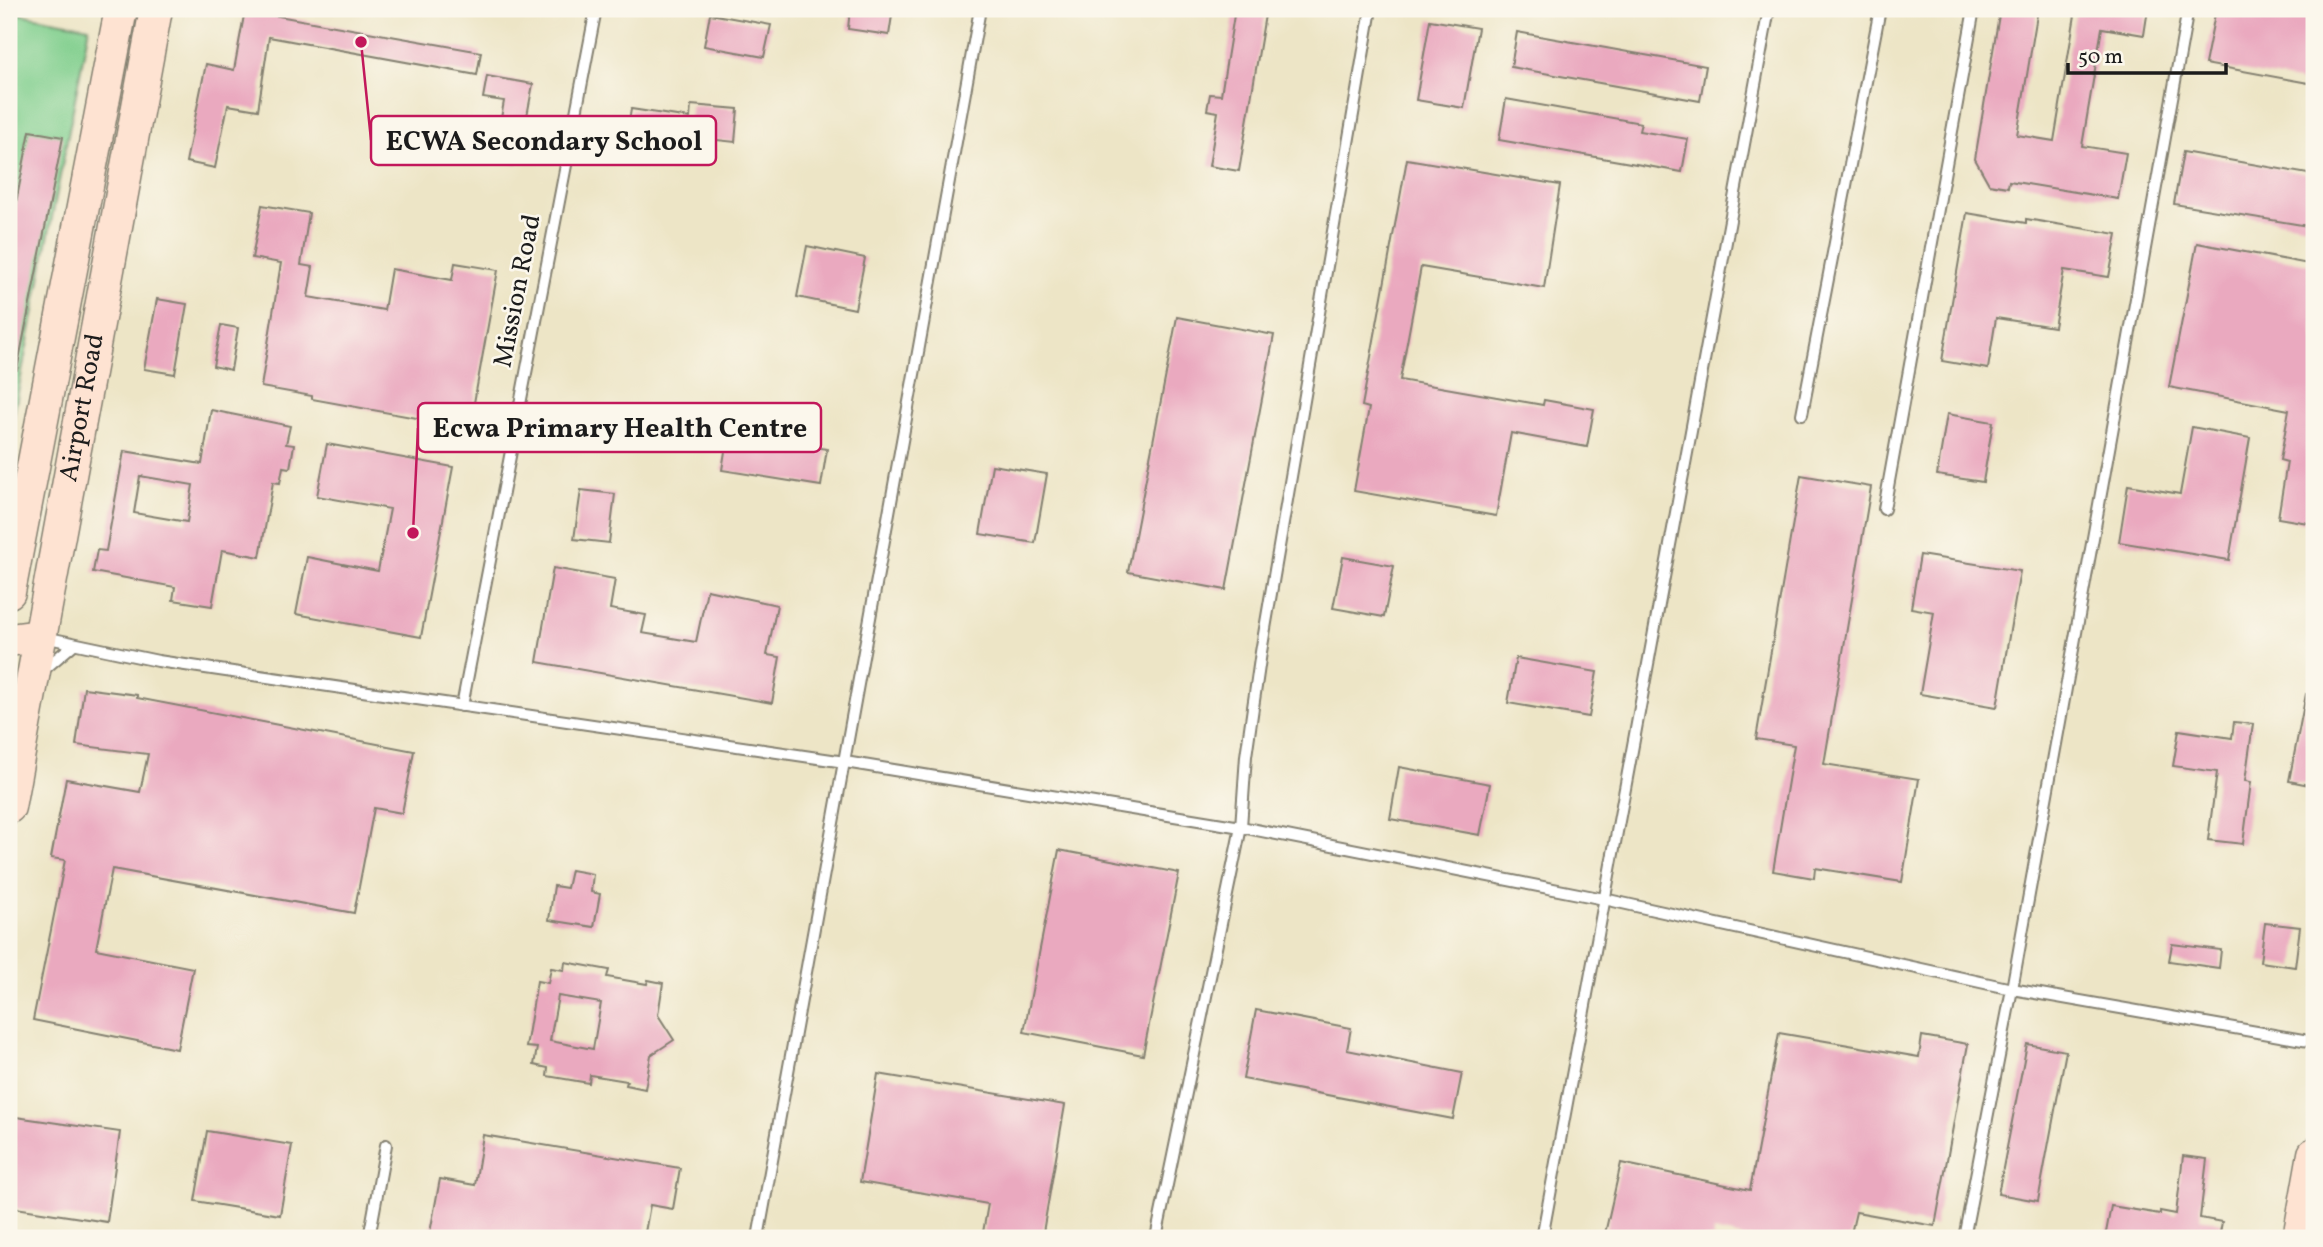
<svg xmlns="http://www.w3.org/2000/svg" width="2323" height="1247" font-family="Vollkorn,serif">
  <rect width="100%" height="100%" fill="#fbf7ec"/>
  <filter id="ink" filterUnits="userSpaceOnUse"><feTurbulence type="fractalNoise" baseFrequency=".0143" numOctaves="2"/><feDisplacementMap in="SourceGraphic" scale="14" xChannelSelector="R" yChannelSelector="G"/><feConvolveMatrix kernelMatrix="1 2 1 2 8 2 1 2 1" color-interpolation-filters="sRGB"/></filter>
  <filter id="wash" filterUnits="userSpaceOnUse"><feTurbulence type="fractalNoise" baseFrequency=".00686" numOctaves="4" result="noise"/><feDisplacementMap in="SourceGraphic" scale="28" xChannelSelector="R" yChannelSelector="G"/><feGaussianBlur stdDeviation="1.57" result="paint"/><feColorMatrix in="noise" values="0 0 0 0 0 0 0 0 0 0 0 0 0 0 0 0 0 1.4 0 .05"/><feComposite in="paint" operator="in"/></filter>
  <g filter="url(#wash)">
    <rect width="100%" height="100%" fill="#ede5c6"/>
    <path fill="#81cf8e" stroke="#4e7655" stroke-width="2" d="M9,12L89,27L9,439Z"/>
    <g id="blocks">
      <g fill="#eaa9bf" fill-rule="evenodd">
        <path d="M850,9H893L889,35L848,29Z"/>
        <path d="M1235,9H1266L1239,171L1209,166L1218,112L1207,110L1210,94L1221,95Z"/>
        <path d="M2000,9H2038L2017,135L2054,141L2076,9H2148L2144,35L2102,28L2082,146L2126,153L2118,199L2009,181L2008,187L1989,184L1975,159Z"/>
        <path d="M2216,9H2314V84L2205,64Z"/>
        <path d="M245,10L481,52L477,75L269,37L258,110L228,105L215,168L186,162L206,64L234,70Z"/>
        <path d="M710,14L771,25L764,57L704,46Z"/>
        <path d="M1430,20L1478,28L1464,108L1416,100Z"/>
        <path d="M1517,32L1706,66L1700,101L1511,67Z"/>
        <path d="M487,76L533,84L518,164L473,156L477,133L498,136L504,101L483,98Z"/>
        <path d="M1506,99L1641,123L1639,131L1688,139L1682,172L1499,140Z"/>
        <path d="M691,105L738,109L735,142L680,136L678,148L626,140L631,109L690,118Z"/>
        <path d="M30,131L63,137L17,370L9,369V238Z"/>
        <path d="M2183,152L2314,175V227L2174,204Z"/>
        <path d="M1407,159L1560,185L1544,288L1421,267L1400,380L1543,405L1544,400L1594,409L1587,447L1511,433L1496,516L1354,491L1369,408L1362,406Z"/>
        <path d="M262,205L309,213L301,265L313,267L308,297L384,310L391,269L452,280L455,263L498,270L468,436L426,429L428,420L312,399V396L261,387L281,263L252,258Z"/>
        <path d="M1967,213L2026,223V219L2117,234L2109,277L2064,270L2054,327L1996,318L1988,369L1942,361Z"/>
        <path d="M2197,243L2314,265V524L2278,518L2287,462L2280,460L2289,410L2169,387Z"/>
        <path d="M807,246L865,258L855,309L797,297Z"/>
        <path d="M157,299L187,304L175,374L144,369Z"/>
        <path d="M1177,317L1274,335L1226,590L1128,572Z"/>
        <path d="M221,325L238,328L231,370L213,366Z"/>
        <path d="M211,410L290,426L286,444L294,445L290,468L283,467L280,483L273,482L260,557L222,550L212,606L173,600L175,587L93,572L97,550L106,551L124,451L202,464ZM140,476L193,485L187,522L134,513Z"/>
        <path d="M1947,414L1993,422L1983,482L1937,475Z"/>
        <path d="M2192,427L2250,438L2229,560L2119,542L2128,485L2180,494Z"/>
        <path d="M728,433L827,449L821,486L722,470Z"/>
        <path d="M327,444L453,467L421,637L296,614L307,557L378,571L390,509L317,496Z"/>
        <path d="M992,465L1047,474L1035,543L980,534Z"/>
        <path d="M1801,475L1871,487L1824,764L1919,779L1902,882L1815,868L1814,878L1773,871L1794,745L1756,739Z"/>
        <path d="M581,490L615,494L609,543L574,539Z"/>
        <path d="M1920,555L2020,571L1997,707L1920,694L1934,612L1911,608Z"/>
        <path d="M1343,557L1394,566L1384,617L1333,608Z"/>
        <path d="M553,568L615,579L610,609L646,615L642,633L696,642L707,590L777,605L767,655L780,657L772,703L537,662Z"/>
        <path d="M1516,658L1597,672L1589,717L1508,703Z"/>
        <path d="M84,688L137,695V698L414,751L402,813L374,808L354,913L112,869L96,949L193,968L177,1049L33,1020L65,860L51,858L66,779L140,792L148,754L76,745Z"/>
        <path d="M2306,694L2314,695V786L2289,781Z"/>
        <path d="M2234,722L2253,724L2245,781L2251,782L2243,844L2208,840L2217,772L2173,766L2179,730L2232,738Z"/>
        <path d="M1399,767L1490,784L1480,835L1390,819Z"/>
        <path d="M1059,850L1179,873L1143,1055L1024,1032Z"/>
        <path d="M571,870L593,874L591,892L600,894L594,927L549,920L554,886L567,888Z"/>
        <path d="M2265,923L2300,927L2295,967L2260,962Z"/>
        <path d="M2172,944L2221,950L2219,968L2169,961Z"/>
        <path d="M565,962L609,970L607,977L647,984L648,980L663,983L658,1015L674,1040L651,1055L645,1089L626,1085L627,1081L590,1075L589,1083L547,1076L548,1068L534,1065L537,1048L526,1047L537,981L548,983L551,968L564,970ZM558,996L601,1003L593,1049L550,1041Z"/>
        <path d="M1256,1010L1351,1028L1347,1050L1462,1073L1453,1119L1243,1079Z"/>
        <path d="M1779,1033L1919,1057L1922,1036L1968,1044L1935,1226L1856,1212L1850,1238H1746L1714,1231L1713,1238H1604L1621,1163L1750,1190Z"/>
        <path d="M2027,1044L2066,1051L2038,1201L1998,1194Z"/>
        <path d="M878,1074L1065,1105L1042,1238H982L988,1204L860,1182Z"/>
        <path d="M9,1116L120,1132L107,1222L9,1207Z"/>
        <path d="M207,1131L292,1145L280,1215L195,1201Z"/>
        <path d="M483,1135L680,1168L673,1209L650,1205L644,1238H429L440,1179L475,1185Z"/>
        <path d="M2183,1156L2207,1159L2200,1218L2222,1222L2219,1238H2105L2111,1206L2160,1214V1211L2176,1214Z"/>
      </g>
    </g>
  </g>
  <g filter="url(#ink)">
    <use href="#blocks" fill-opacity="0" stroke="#848071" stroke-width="2"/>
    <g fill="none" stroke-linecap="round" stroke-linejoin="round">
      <g stroke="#848071" stroke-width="14">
        <g id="service">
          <path d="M1802,414L1880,9"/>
          <path d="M1884,509L1974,9"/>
          <path d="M44,637L158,661L845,762L1241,827L1604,899L2012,989L2314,1042"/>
          <path d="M41,672L74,644"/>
          <path d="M462,706L596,9"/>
          <path d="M369,1238L386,1145"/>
          <path d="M758,1238L980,9"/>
          <path d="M1156,1238L1241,827L1246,756L1261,652L1371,9"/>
          <path d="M1542,1238L1769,9"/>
          <path d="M1964,1238L2012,989L2188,9"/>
        </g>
      </g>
      <g stroke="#848071" stroke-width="35">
        <g id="secondary">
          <path d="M9,592L121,9"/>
          <path d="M9,640L40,636"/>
          <path id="s1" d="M9,807L156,9"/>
          <path d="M2299,1238L2314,1154"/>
        </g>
      </g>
      <use href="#service" stroke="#fff" stroke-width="10"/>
      <use href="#secondary" stroke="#fee3d2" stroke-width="32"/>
    </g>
  </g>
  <g text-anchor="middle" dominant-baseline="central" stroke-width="5" stroke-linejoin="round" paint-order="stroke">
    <g font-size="26" fill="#1c1c1c" stroke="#fbf7ec">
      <text transform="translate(518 291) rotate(-79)">Mission Road</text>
      <text stroke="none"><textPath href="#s1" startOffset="406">Airport Road</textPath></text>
    </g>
  </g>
  <path fill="none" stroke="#c2185b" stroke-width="2.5" d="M361 42L371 140M413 533L418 428"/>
  <g fill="#c2185b" stroke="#fbf7ec" stroke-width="2.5">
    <circle cx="361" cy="42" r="7"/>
    <circle cx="413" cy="533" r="7"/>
  </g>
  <g fill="#fbf7ec" stroke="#c2185b" stroke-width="2.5">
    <rect x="371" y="116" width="345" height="49" rx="7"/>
    <rect x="418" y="403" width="403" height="49" rx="7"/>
  </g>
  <g font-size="28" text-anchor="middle" font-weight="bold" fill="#1c1c1c">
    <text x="544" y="150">ECWA Secondary School</text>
    <text x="620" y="437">Ecwa Primary Health Centre</text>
  </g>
  <rect width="2323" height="1247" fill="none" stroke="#fbf7ec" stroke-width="35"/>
  <path d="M2068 63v10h158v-10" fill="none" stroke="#1c1c1c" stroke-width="3.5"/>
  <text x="2078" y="63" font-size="21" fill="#1c1c1c" stroke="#fbf7ec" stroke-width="5" paint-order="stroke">50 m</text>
</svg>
